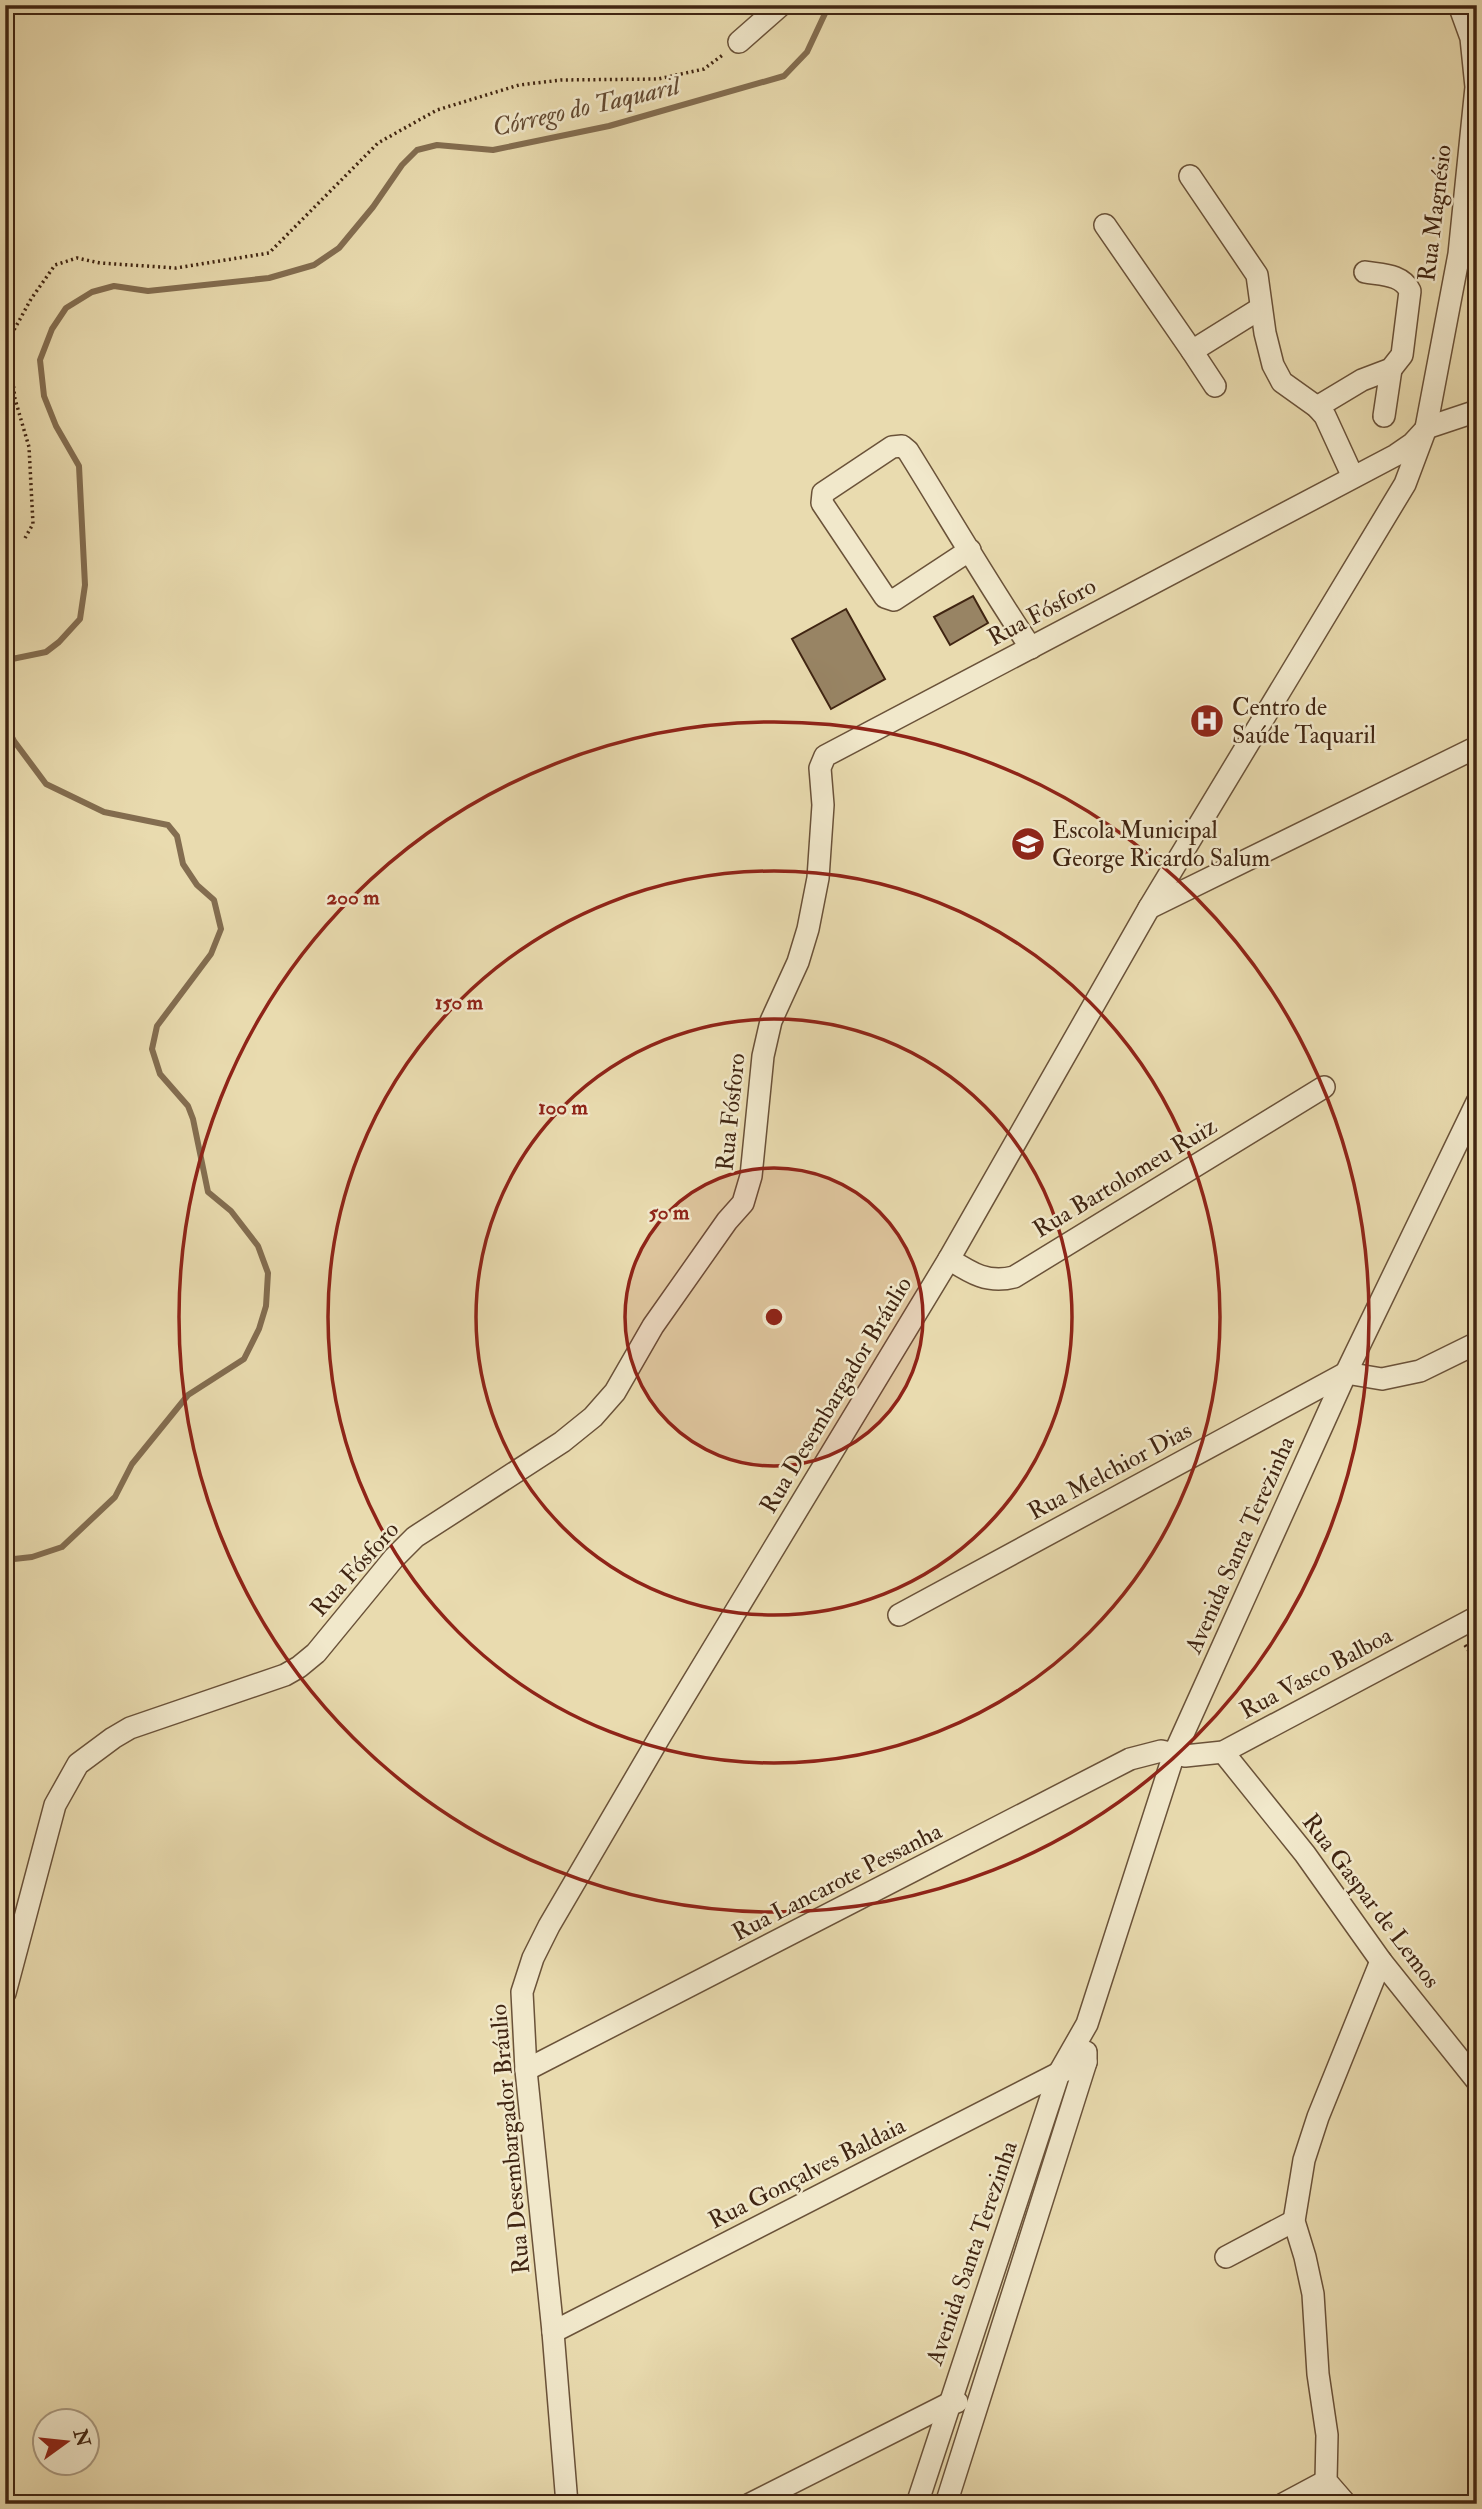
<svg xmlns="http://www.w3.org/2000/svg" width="1482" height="2509" font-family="'IM FELL Double Pica',serif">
  <rect width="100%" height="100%" fill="#e9dbaf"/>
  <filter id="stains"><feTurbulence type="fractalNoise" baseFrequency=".00286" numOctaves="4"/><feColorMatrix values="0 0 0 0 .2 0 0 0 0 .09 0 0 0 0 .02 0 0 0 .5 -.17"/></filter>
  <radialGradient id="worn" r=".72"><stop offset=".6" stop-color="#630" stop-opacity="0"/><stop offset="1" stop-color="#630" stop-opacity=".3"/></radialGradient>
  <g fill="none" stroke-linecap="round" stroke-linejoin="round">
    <g stroke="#836d50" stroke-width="6">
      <path d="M5,664L12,659L46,652L59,642L80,619L85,585L79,466L56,426L44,396L40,360L52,329L66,308L92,292L114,286L148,291L269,278L314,265L339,248L373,207L402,165L417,150L437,145L493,150L609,126L784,76L807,52L829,5"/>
      <path d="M5,723L14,741L46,784L104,812L168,825L177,836L183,864L197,885L214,900L221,929L211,954L157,1026L152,1049L160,1074L188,1106L193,1119L208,1192L231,1211L258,1246L268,1273L266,1306L259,1329L244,1359L188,1395L132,1464L115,1497L62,1547L32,1557L5,1560"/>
    </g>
  </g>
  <g fill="#988464" stroke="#402512" stroke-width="2">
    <path d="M973,596L988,623L950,645L934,617Z"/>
    <path d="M846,609L885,679L831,709L792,639Z"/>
  </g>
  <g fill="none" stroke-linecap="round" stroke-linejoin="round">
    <g stroke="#6a5239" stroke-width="24">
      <g id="minor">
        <path d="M739,42L781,5"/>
        <path d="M1190,176L1257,275L1265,333L1273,365L1282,382L1317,407L1325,416L1353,477"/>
        <path d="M1105,225L1192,351L1261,308"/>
        <path d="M1192,351L1215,386"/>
        <path d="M1317,407L1362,380L1391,369L1402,355L1410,291C1402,274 1382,275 1365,272"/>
        <path d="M1384,416L1391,369"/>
        <path d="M1426,428L1477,411"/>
        <path d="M970,550L894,600L885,597L822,503L823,493L892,447L902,446L908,451C949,517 988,584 1031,648"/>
        <path d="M1149,908L1477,747"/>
        <path d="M949,1259C971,1273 988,1284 1014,1277L1324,1087"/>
        <path d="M1346,1373L1382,1379L1420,1371L1477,1343"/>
        <path d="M899,1615L1346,1373"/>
        <path d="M1223,1752L1305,1854L1381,1961L1477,2081"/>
        <path d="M5,1993L55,1805L78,1764L113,1738L130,1728L285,1675L299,1667L316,1653L394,1558L415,1537L562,1442L593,1417L615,1392L653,1326L727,1221L743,1203L751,1176L763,1056L771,1021L798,962L808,929L818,878L823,805L820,768L825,756L1396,455L1412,444L1423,432"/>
        <path d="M526,2070L1130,1759L1161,1751L1185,1756L1223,1752L1477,1617"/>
        <path d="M1226,2257L1294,2221"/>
        <path d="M553,2332L1059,2073L1086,2062"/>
        <path d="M567,2504L553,2332L526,2070L522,1992L533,1958L549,1926L659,1738L949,1259L1149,908L1405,484L1426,428L1459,254L1476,87L1471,38L1459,5"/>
        <path d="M750,2504L950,2403L957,2402"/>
        <path d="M917,2504L1059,2073L1087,2024L1174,1754L1346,1373L1477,1102"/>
        <path d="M946,2504L1086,2062V2052"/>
        <path d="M1283,2504L1326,2481"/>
        <path d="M1346,2504L1326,2481L1327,2435L1318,2374L1313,2294L1305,2257L1294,2221L1304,2160L1318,2117L1381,1961"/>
      </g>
    </g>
    <g stroke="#402512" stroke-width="3.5" stroke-dasharray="2 3.5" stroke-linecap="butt">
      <path d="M25,538L33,524L29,447L15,399L8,341L31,299L55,265L77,258L100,263L176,268L269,253L378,143L437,110L519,85L561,80L658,79L704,69L724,54"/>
      <path d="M1465,1645L1477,1664"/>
    </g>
    <use href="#minor" stroke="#f1e8cb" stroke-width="21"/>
  </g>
  <circle cx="774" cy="1317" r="149" fill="#8f2418" fill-opacity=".12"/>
  <g fill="none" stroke="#8f2418" stroke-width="3.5">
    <circle cx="774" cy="1317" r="149"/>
    <circle cx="774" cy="1317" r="298"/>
    <circle cx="774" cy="1317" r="446"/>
    <circle cx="774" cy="1317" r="595"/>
  </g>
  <defs>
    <g id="hospital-disc" transform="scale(1.75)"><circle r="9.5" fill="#8f2418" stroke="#f1e8cb"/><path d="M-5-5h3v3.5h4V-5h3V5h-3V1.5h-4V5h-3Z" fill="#fff"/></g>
    <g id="school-disc" transform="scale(1.75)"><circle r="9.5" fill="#8f2418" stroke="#f1e8cb"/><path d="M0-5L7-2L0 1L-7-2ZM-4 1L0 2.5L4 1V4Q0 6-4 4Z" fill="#fff"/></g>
  </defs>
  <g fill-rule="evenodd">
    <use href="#hospital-disc" x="1207" y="721"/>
    <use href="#school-disc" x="1028" y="844"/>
  </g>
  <g text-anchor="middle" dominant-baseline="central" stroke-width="5" stroke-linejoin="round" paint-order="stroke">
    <g font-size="24" fill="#402512" stroke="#f1e8cb">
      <text transform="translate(1435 213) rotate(-83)">Rua Magnésio</text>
      <text transform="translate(1042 612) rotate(-28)">Rua Fósforo</text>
      <text transform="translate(731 1112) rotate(-84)">Rua Fósforo</text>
      <text transform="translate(1125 1178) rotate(-31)">Rua Bartolomeu Ruiz</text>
      <text transform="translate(836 1395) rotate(-59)">Rua Desembargador Bráulio</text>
      <text transform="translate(1110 1471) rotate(-28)">Rua Melchior Dias</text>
      <text transform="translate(1240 1545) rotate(-66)">Avenida Santa Terezinha</text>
      <text transform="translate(355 1569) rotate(-48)">Rua Fósforo</text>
      <text transform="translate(1316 1673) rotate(-28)">Rua Vasco Balboa</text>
      <text transform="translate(837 1882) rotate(-27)">Rua Lancarote Pessanha</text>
      <text transform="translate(1371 1901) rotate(53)">Rua Gaspar de Lemos</text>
      <text transform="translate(510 2139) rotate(-95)">Rua Desembargador Bráulio</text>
      <text transform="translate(807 2173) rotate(-27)">Rua Gonçalves Baldaia</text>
      <text transform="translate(972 2253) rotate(-71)">Avenida Santa Terezinha</text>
    </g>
    <g font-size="24" fill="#402512" stroke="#f1e8cb" text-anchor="start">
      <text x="1232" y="707">Centro de<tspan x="1232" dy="28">Saúde Taquaril</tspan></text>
      <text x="1052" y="830">Escola Municipal<tspan x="1052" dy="28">George Ricardo Salum</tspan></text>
    </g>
    <g font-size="26" font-style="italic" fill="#624931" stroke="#f1e8cb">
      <text transform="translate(586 107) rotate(-13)">Córrego do Taquaril</text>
    </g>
  </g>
  <circle cx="774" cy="1317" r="10" fill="#8f2418" stroke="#f1e8cb" stroke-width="3.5"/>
  <g font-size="21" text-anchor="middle" font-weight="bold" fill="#8f2418" stroke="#f1e8cb" stroke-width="5" stroke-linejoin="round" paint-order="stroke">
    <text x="353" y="904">200 m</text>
    <text x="459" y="1009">150 m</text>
    <text x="563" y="1114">100 m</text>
    <text x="669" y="1219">50 m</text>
  </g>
  <rect width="1482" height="2509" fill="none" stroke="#e9dbaf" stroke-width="28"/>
  <rect x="7" y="7" width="1468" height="2495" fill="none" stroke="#402512" stroke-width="3.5"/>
  <rect x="14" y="14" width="1454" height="2481" fill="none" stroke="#402512" stroke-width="2"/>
  <g transform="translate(66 2442) rotate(75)"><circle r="33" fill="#f1e8cb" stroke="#aa9a81" stroke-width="2"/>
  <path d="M0-5L12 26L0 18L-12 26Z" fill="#8f2418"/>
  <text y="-10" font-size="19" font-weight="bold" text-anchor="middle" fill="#402512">N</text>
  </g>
  <rect width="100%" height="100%" filter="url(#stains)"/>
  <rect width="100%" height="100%" fill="url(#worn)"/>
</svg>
